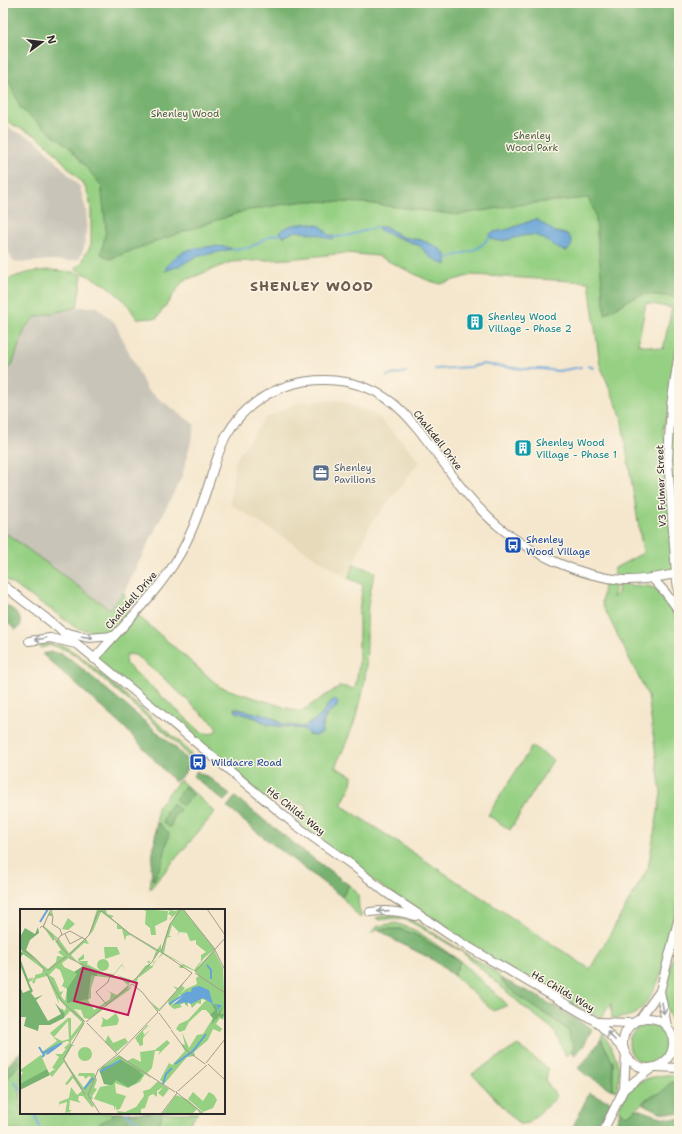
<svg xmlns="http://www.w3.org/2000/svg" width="682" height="1134" font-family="'Shantell Sans',sans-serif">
  <rect width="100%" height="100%" fill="#fcf5e5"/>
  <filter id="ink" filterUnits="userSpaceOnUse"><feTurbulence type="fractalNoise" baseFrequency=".025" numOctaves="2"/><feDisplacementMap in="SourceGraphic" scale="8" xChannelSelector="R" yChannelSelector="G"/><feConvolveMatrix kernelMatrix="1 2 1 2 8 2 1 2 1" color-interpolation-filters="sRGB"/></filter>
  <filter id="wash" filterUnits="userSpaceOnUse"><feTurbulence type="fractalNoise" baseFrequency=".012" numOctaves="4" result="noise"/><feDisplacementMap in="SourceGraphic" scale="16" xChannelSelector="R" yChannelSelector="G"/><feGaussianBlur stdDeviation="0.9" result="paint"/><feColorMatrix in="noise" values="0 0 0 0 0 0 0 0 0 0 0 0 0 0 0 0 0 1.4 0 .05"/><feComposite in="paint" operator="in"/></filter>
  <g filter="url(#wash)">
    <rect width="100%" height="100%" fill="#f5e7cd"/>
    <path fill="#e6daba" d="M338,400L376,415L401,440L420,461L370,525L348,578L230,504L235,460L265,418L300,402Z"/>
    <g fill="#c8c4b8">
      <path d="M3,122L14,131L36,140L80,187L86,210L87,224L84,248L79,259L70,261L49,260L18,263L13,261L3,240Z"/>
      <path d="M77,307H97L115,323L147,390L195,425L182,476L124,592L109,609L3,531V372L12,365L25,328L36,317Z"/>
    </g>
    <g fill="#96d083" stroke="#607e57" fill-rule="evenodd">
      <path d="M3,3H679V352L671,405L663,428L668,459L679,375V595L676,574L617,579L613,569L643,553L621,416L600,365L589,282L472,275L440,284L427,280L378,256L346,253L288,259L231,262L183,281L157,318L137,319L126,302L106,285L77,270L76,267L82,263L86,253L89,249L91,244V210L89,197L84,185L47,144L37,136L15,126L3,118ZM646,303L672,308L663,349L638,344Z"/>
      <path d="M50,270L74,272L82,275L77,307L36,317L25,328L12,365L3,372V282C18,274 33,271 50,270Z"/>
      <path d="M3,531L109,609L124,592L127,607L135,613L220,687L300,712L340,686L355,689L359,664V611L363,585L348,578L354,564L375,572C372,583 370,593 368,605C366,629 368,654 365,678C361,710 349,738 335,767L352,776L351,786L341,805L590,969L648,868L661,794L648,696L602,604L604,584L616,587L613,598L618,593L619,584C628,586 638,585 647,586C666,588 676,615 679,631V893C673,929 665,990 636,1013C630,1017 619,1018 612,1019L611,1003L601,1018L531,984L460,942L294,824L308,805L264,800L94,659L113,636L76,628L53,611L3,578ZM127,654L135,655L168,682L202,714L214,723L217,730L211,734L201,732L125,663ZM329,703L335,708L325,718L322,733L314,736L308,734L304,729L269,725L256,718L236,712L234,708L272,717L282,724L304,727L321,716Z"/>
      <path d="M46,643L64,646L80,656L181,743L195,759L193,762L177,743L77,656L66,650L51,645L41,648L38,644Z"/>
      <path d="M532,746L553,760L510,830L488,815Z"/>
      <path d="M180,780L215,812L150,889L157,818V807Z"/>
      <path d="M349,885C365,897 354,902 362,916L360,918L342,897Z"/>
      <path d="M393,915L411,920L419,924L497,973L503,983L567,1029L574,1046L572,1051L566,1056L555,1032L549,1026L524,1007L461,951L411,922L402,919L393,918L380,920L376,918L383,916Z"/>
      <path d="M396,923L417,931L460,961L508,1005L493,1011L454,976L460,961L414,934L400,929H378L371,933L378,926Z"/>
      <path d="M679,934V1036L666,1008L664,991Z"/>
      <circle cx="648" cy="1044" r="19"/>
      <path d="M603,1034C615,1052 624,1070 616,1091L613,1090V1063L601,1039Z"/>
      <path d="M518,1045L548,1069L546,1081L557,1097L528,1123L519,1124L472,1074Z"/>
      <path d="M21,1051V1113H198L194,1117L184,1131H140L124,1121L119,1131H3V1122L10,1113L3,1106V1071Z"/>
      <path d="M679,1074V1080L669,1084L661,1093L646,1099L637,1109L627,1115L618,1111C620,1106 622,1101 625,1096C636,1077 660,1075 679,1074Z"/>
    </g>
    <g fill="#78b271" stroke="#526e4e">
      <path d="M3,3H679V284L675,297L646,294L630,299L605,314L595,213L588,198L516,205L457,215L365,203L307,201L292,203L244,211L157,241L110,259L101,254L106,230L101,185L69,147L21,109L3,68Z"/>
      <path d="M3,603C13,610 20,612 21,625L16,630L3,619Z"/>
      <path d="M52,652L62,654L73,661L175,747L185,758L188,765L184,774L175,782L123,726L42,654Z"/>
      <path d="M197,771L201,774L209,777L230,795L224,801L193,776Z"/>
      <path d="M185,786L193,795L182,806L175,799Z"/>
      <path d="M235,797L306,853L349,885L342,897L258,833L227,807Z"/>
      <path d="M173,803L180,810L175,815L170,828L163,822C166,811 164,812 173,803Z"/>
      <path d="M159,823L169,833L163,861L154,880H153L151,868L157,824Z"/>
      <path d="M378,929H400L414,934L460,961L454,976L432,959L396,941Z"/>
      <path d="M500,978L537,996L592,1029L583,1047L576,1054L574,1055L572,1051L574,1046L569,1037L570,1033L567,1029C550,1015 511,996 500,978Z"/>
      <path d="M601,1039L613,1063V1090L586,1075L578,1068L590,1055Z"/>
      <path d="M21,1051V1063L3,1082V1071Z"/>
      <path d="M677,1080H679V1114L660,1112L642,1103L653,1095L661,1093L669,1084Z"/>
      <path d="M589,1093L611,1102L596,1131H571Z"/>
      <path d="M637,1109C651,1114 664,1119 679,1119V1131H613L620,1112L627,1115Z"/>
      <path d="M114,1113H162L160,1123L174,1131H141L127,1120L119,1131H90C97,1122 108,1122 114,1113Z"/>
    </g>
    <g fill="#67a4d8" stroke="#496882">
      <path d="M536,219L555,232L567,234C573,240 574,247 566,251C552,249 545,234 529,235C519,235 494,248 489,235L493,232L506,230Z"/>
      <path d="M307,223L321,226L329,235L335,237L333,239L326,238L320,235L296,231L283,237L280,232C286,224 298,225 307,223Z"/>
      <path d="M378,227H386L402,237L421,240L435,246L446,254V265L430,257L420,246L379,230Z"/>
      <path d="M215,246L227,247L232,249L195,257L179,266L165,271C166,267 168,264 171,261C185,247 197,248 215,246Z"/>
      <path d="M335,699L338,702L337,707L328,713L323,720L322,733L314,736L308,734L304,729L269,725L256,718L236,712L234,708L272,717L282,724L304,727L321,716L329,703Z"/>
    </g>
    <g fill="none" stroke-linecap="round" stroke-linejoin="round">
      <g stroke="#67a4d8" stroke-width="2">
        <path d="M335,237L346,236L378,227"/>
        <path d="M232,249L249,248L270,236L280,234"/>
        <path d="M447,259C462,251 478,254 489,237"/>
        <path d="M588,366L594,368"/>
        <path d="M435,369L471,367L482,364L523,369"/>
        <path d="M524,369H542L558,371L581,367"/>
        <path d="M387,376L406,372"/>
        <path d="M14,1081L21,1090"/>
        <path d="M35,1113L40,1131"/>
        <path d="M126,1113L149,1131"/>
      </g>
    </g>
  </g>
  <g filter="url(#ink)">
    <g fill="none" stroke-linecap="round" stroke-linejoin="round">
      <g stroke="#90897c" stroke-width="10">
        <g id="minor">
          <path d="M679,352L671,405L668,460L676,574L679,595"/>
          <path d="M652,578L665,592L679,611"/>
          <path d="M3,585L47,619L294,824L352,865L385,892L460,942L597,1022L624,1050"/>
          <path d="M65,632L88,638L113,636"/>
          <path d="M29,641L50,638L76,644"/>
          <path d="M94,659C122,626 155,596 177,559C190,538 198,515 206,492C219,454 222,427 256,402C276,387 301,380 325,380C388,381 411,419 445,465C460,487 478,509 498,526C533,555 578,576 623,580C641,581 659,577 676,574"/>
          <path d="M370,912C387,910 398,911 415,916"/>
          <path d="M660,991L667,1026"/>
          <circle cx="648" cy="1043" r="25"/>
          <path d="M639,1020L660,991L679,917"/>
          <path d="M597,1022L633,1023"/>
          <path d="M656,1067L679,1068"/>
          <path d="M624,1089L652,1068"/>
          <path d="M603,1131L624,1089L626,1054"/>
        </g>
      </g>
      <use href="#minor" stroke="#fff" stroke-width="8"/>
    </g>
    <defs><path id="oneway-shaft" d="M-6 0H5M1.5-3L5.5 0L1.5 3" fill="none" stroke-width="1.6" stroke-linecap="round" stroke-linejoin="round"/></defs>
    <g stroke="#a0a0a0">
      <use href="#oneway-shaft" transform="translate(87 637) rotate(6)"/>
      <use href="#oneway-shaft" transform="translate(40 639) rotate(172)"/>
      <use href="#oneway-shaft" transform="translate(383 911) rotate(176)"/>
      <use href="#oneway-shaft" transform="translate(663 1008) rotate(80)"/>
      <use href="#oneway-shaft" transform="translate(611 1036) rotate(-134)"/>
    </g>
  </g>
  <defs>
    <g id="building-square" transform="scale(0.9)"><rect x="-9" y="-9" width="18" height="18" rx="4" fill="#0f9aa8" stroke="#fcf5e5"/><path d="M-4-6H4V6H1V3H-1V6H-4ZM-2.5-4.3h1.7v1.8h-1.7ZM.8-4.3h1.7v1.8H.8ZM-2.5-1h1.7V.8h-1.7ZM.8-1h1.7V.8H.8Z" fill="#fff"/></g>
    <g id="office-square" transform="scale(0.9)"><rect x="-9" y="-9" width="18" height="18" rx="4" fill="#5c6f8a" stroke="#fcf5e5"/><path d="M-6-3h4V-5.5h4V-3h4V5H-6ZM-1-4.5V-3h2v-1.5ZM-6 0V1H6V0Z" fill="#fff"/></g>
    <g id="bus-square" transform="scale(0.9)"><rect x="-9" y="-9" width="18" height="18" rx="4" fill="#1a4fb4" stroke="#fcf5e5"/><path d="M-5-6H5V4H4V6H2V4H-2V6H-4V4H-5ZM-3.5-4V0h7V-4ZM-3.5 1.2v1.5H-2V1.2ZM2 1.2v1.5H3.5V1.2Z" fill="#fff"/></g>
  </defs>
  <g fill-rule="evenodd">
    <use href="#building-square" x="475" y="322"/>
    <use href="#building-square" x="523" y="448"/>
    <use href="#office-square" x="321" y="473"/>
    <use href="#bus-square" x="513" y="545"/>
    <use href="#bus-square" x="198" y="762"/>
  </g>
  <g text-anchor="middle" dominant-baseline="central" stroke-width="3" stroke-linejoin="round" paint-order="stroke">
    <g font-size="10" fill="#4b5d45" stroke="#fcf5e5">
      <text x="185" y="113">Shenley Wood</text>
      <text x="532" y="135">Shenley<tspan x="532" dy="12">Wood Park</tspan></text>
    </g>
    <g font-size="10" fill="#0d838f" stroke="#fcf5e5" text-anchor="start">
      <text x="488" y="316">Shenley Wood<tspan x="488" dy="12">Village - Phase 2</tspan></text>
      <text x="536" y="442">Shenley Wood<tspan x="536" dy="12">Village - Phase 1</tspan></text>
    </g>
    <g font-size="10" fill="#2b2b2b" stroke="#fcf5e5">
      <text transform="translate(438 440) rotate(52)">Chalkdell Drive</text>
      <text transform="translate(661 486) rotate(-92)">V3 Fulmer Street</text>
      <text transform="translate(131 600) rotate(-49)">Chalkdell Drive</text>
      <text transform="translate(296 811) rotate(38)">H6 Childs Way</text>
      <text transform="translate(563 991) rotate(30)">H6 Childs Way</text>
    </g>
    <g font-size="10" fill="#4e5e75" stroke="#fcf5e5" text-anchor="start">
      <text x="334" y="467">Shenley<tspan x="334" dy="12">Pavilions</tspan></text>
    </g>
    <g font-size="10" fill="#164399" stroke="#fcf5e5" text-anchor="start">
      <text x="526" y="539">Shenley<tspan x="526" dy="12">Wood Village</tspan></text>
      <text x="211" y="762">Wildacre Road</text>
    </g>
    <g font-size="14" font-weight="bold" letter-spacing="1" fill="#6d5c4f" stroke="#fcf5e5">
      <text x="312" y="286">SHENLEY WOOD</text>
    </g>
  </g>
  <g transform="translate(20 909)">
    <rect width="205" height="205" fill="#f5e7cd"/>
    <path d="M32,0L33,7H28L24,17L39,30L49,44L69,26L77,0H86L87,5L94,7L91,9L113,27L137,41L141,35V42L149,17L156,5L149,11L152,7L148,5L150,2L145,0L155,2L163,0L195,40L184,49L177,59L194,41L203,59L205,105L203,111L200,109L196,115L205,122L202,120L200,123L193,120L188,131L174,143L175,147L167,148L145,174L140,171L149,154L152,156L165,142L161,135L165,136L162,123L169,139L177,126L183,125L193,109L186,101H182L169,113L165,121L160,123L156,120L159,115L168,111L186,91L181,90V95L177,94L172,99L170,94H168V98L164,94L160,96L162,98L154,100L149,96L148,91L138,102L137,101L130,92L139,100L157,81L153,77L158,79L164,73L162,77L165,79L151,97L161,89L163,86H159L166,80L177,75L176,69L179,67L175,62L163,57L164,59H160L159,57L163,55L143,45L133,54V58L118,69L115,77L114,73H110L107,80L111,78H112L109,81L85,98L86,95L81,100L84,99H85L70,110L64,109L61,101L54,100L64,111V115L51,132V136H53L55,137H52L44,151L64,179L71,168L69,167L65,170L64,167H58L59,164H74L77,171L74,179L77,180L72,187L73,190H70L74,197L72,198L63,187H59L58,191L61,194L50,191L49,201H52L49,203L52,205L47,203L45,205L47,193L40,195V198L39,193L49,189L51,178L57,186L62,182L53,169L48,175L47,176L45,175L52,166L44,153L32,168L29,164L35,160L32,159L39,148L35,145H42L46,140L44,139L50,133L47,132L40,135L26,146L22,143L37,132L30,124L48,109H51V127L62,113L50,102L44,109L45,105H42L41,99L45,102L46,98L38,89L39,95L27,67L16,70L14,75L12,73L14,70L8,74V71L15,69V66L22,64L23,60L3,45L0,49L2,40L28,60L36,53L37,47L44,48L38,43L41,41L35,32H38L33,26L35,30L33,32L23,17L29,5L30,4ZM81,3L97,15V20H102L105,32L106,27L110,26L136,42L132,53L139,43L142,44L132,57L129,56L130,52H127L129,55L125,57L114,72L97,66L102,69L93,67L102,56L106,62L102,55L94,65L84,64L67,55L68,52H59L64,50V45L58,50V52L61,54H58L63,58L57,64L44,58L42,54L49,49L58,53L51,46L64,34L69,35L66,30L73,22ZM152,16L159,23L157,27L160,23L167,24L170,32L176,31V35L186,43L181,46V52L174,61L144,44L147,29L152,27H149ZM36,59L40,61L44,72L42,77L47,80L45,92L41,87L43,82L40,83L34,69L29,66ZM75,67L101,70L108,76L97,86L86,81L91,84L90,90L74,101L68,91L71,89V79ZM48,112L49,130L42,132L34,128ZM122,0L148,2L147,11L135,17L136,26H131L130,19L125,15L126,2ZM48,9L55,15L48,21L42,20ZM84,38H97L100,45L85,50ZM77 56a6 6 0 1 1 12 0a6 6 0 1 1-12 0ZM96,104L99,111L97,116L81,118L83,111L81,108L87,111ZM127,116L131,118L128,117L123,122L124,126L130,121L123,129V136L120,137L115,129ZM88,126L93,134L105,129L108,133L96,143L85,133ZM147,131L150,134L138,146L140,142H135L132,159L127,164L131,169L125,165L120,173L108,179L95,174L96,184L106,187L100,200L96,201V197L94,201V197L74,190L80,178L90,176L84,175L79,161L85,156L99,146L107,152L113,149L121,153L120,143L135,141ZM58 145a7 7 0 1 1 14 0a7 7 0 1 1-14 0ZM21,146L27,160L1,175L0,167L3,164L0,161ZM138,172L149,180L143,188L138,184L143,178L137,182V188L133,185L129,187L125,199L121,200V205H98L97,202L105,203L116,198L124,187L123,182L130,180ZM173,183L183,192L189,183L194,186L197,191L193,199L183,203L168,190ZM156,186L168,191L182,204L180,205L177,200L172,205H142Z" fill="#96d083" fill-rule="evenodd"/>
    <path d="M18,18L19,24L10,31L6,41L19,52L0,40V28L5,19L15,25ZM0,42L16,52L3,45L0,49L8,70L15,68L8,71L9,74L14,71L9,74L13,82L11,84L15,89L23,86L16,91L28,112L41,105L35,94L45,105L44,109L30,116H19L18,122L4,117L6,108H0V78L3,84L10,81L0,56ZM63,57L77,63V67L71,66L68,90L47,94V80L57,65L54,63ZM191,94L197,98V105L203,97L200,105H204L202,109L199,107L193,115L196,110H195L192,116L193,109L190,106L195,101ZM98,149L125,165L118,162L123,166L116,174L108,178L96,171L92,176L84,175L80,162L83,158L98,154L101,151ZM27,160L30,166L0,181V175Z" fill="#78b271"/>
    <path d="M179,77L189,81L193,95L202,96L197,103L198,98L183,89L171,95L167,93L166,96L165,93L153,96L168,83H171L172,79Z" fill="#67a4d8"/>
    <path fill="none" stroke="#67a4d8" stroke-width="2" d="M20,13L28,0M187,56L191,61V70M149,95L168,83M19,138L24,146L22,148M23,144L40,135M27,145L42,134M155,155L173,142L186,125M80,163L101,151M143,175L146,165L152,159M64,180L73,169"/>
    <path fill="none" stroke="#a49c8c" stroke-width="1" d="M163,0L194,39L205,61M187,0L205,26M78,3L82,2L109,24L139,42M29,4L33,7L32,15L40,20L42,26M23,18L31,0M20,19L22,17L31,25L48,46M45,25L50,35L63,28M37,33L40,27L50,22L66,31M2,41L19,53L25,62M141,43L150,15L161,0M141,43L172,64M49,46L69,26L78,3M49,49L82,65L112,73M27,62L47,47M175,63L205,29M26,64L42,93L65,113M175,64L205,84M112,73L132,53L139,42M112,75L122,83L138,103M87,96L76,83L88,73L90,67M139,102L172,64M139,104L151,120M66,113L112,75M67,114L97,145M151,121L166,141L185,155M98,145L138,103M99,147L155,183M43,149L65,186M44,149L64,114M186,154L205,130M188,155L205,171M158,182L187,156M157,184L184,205M68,186L78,161L98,145M68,186L80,205M141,205L157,184L156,182"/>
    <path fill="#c2185b" fill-opacity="0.15" stroke="#c2185b" stroke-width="2" d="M63,59L117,74L108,106L54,92Z"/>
    <rect width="205" height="205" fill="none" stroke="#2b2b2b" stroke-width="2"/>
  </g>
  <rect width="682" height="1134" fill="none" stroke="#fcf5e5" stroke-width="16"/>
  <g transform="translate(42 42) rotate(75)" stroke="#fcf5e5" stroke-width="3" paint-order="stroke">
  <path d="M0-3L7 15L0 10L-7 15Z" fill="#2b2b2b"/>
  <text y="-6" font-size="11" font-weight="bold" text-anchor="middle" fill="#2b2b2b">N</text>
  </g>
</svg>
